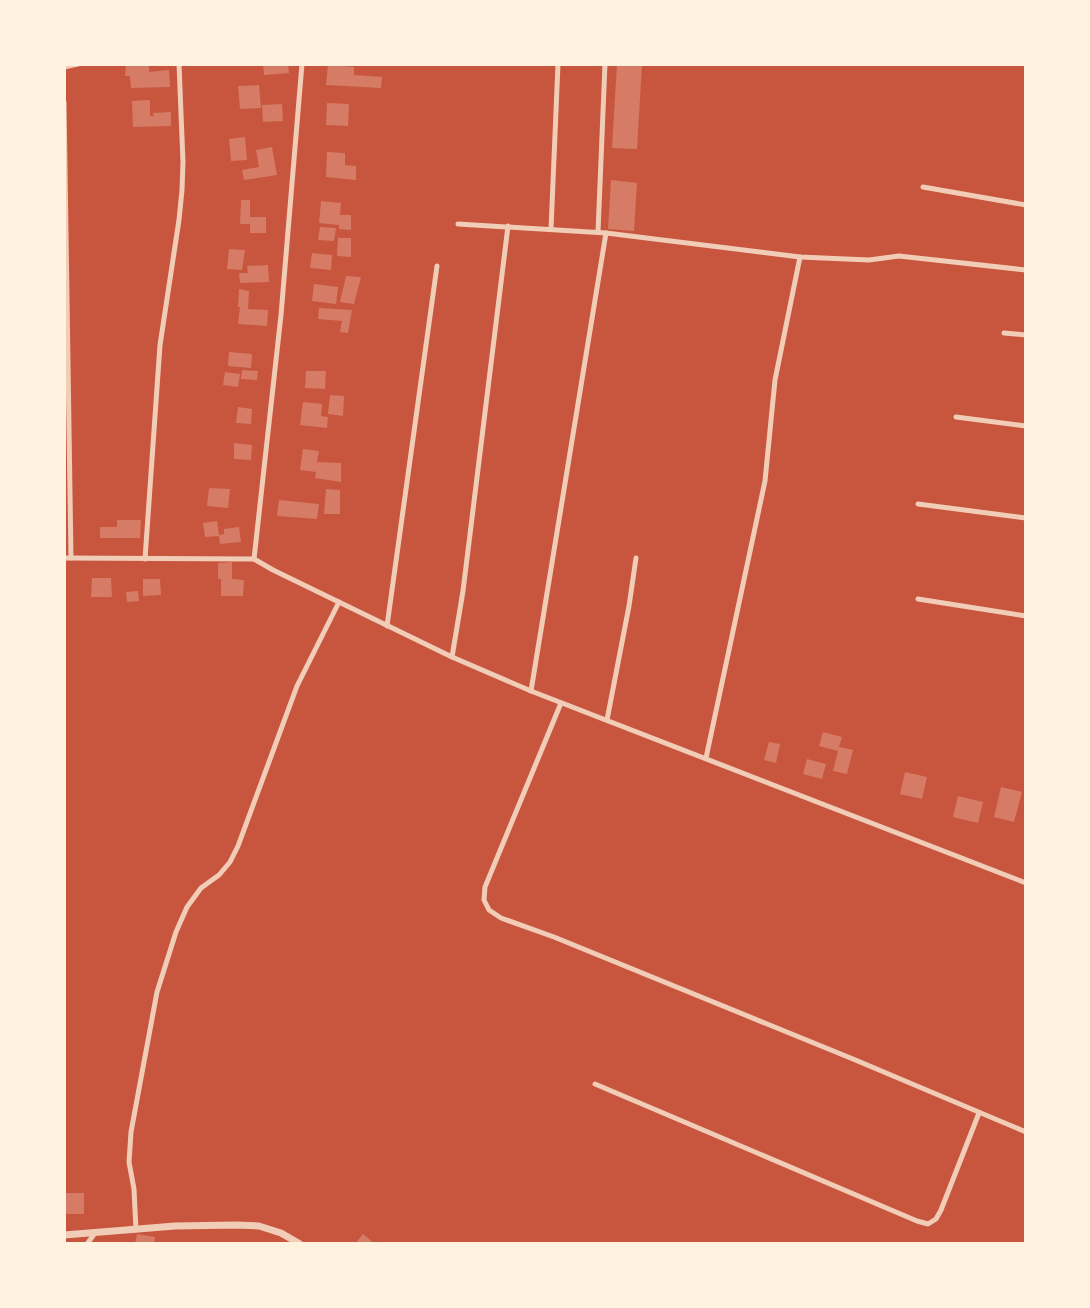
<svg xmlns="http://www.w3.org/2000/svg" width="1090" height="1308" font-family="Jost,sans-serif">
  <rect width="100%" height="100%" fill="#c8553d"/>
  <g fill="#d67c66">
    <path d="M126,64H149V72L169,70L170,87L131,88L130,76H125Z"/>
    <path d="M263,64H288L289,73L264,75Z"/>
    <path d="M617,64H642L637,149L612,148Z"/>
    <path d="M328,65L354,67V75L382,77L381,88L326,85Z"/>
    <path d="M259,85L261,108L240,109L238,86Z"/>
    <path d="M150,100V116H154L153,113L171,112V126L133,127L132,101Z"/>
    <path d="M327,103L349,104L348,126L326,125Z"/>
    <path d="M282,104L283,121L263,122L262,105Z"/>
    <path d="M245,137L247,160L231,161L229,139Z"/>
    <path d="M272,147L277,175L244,180L242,170L259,167L256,150Z"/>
    <path d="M327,152L345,153V165L356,166V180L326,177Z"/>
    <path d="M611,180L637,183L634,231L608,229Z"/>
    <path d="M241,200H250V217H266V233H250V224H240Z"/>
    <path d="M321,201L341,203L340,215H351V230L339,229V225L319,223Z"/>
    <path d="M320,227L336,228L334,241L318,240Z"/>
    <path d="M338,238H351V257L337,256Z"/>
    <path d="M229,249L245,250L242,270L227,269Z"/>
    <path d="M312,253L332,255L331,270L310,268Z"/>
    <path d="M268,265L269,282L240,283L239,273H248L247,266Z"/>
    <path d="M346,276L361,277L354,304L340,302Z"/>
    <path d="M314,284L338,287L336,304L312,301Z"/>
    <path d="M239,289L249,291L248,309L268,310L267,326L238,324L240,307H238Z"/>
    <path d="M319,308L352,310L348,333L340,332L342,321L318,319Z"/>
    <path d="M229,352L252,354L251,368L228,366Z"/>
    <path d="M242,370L258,371L257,380L241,379Z"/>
    <path d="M306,371H326L325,389L305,388Z"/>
    <path d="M225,372L240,374L238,387L223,385Z"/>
    <path d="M330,395L344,396L343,416L328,414Z"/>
    <path d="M303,402L322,404L321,416L328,417L327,428L300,425Z"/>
    <path d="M238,407L252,409L251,424L236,423Z"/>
    <path d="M234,443L252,445L251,460L234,459Z"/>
    <path d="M303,449L319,451L317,462L341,463V482L315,478L316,472L300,470Z"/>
    <path d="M209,488L230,489L228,508L207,506Z"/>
    <path d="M326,489L340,490V514H324Z"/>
    <path d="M279,500L319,504L317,519L277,516Z"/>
    <path d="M117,520H141L140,538H100V527H117Z"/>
    <path d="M217,521L219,535L224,534V529L239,527L241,542L220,544L219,536L205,537L203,523Z"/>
    <path d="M232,562V579L244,580L243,596H221V579H218V563Z"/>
    <path d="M92,578H111L112,597H91Z"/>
    <path d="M143,579H160L161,595L143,596Z"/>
    <path d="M138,591L139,601L127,602L126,592Z"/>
    <path d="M823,732L842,737L839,747L853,750L847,774L833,771L838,751L819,746Z"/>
    <path d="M769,742L780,744L776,763L764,760Z"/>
    <path d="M807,759L826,764L822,779L803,774Z"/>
    <path d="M905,772L927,777L922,799L900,794Z"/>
    <path d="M1001,787L1022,792L1014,822L994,817Z"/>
    <path d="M958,796L983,802L978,823L953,817Z"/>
    <rect x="66" y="1193" width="18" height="21"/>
    <path d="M137,1234L155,1237L154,1244H135Z"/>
    <path d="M363,1234L375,1244H355Z"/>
  </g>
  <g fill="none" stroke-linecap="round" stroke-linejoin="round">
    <g stroke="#f1ccb7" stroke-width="5">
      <path d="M64,67L78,64"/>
      <path d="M64,102L71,558"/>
      <path d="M923,187L1026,205"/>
      <path d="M458,224L606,233L800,257L869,260L899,256L1026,270"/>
      <path d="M551,229L558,64"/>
      <path d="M598,232L605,64"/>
      <path d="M1004,333L1026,335"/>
      <path d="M956,417L1026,426"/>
      <path d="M918,504L1026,518"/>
      <path d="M64,558L254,559"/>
      <path d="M145,559L160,345L179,220L182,190L183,162L179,64"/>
      <path d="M254,559L273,570L452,657L531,691L1026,883"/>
      <path d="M254,559L281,315L302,64"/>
      <path d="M918,599L1026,616"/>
      <path d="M387,626L437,266"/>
      <path d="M452,657L463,591L508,226"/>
      <path d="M531,691L606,233"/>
      <path d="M561,703L485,887L484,900L489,910L501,918L554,937L853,1059L1026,1132"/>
      <path d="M607,720L629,606L636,558"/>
      <path d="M706,758L765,481L775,380L800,257"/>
      <path d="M595,1084L917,1221L928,1224L936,1219L941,1210L979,1113"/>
      <path d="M136,1230L134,1189L129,1162L131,1132L157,992L176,932L187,907L201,888L219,875L230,862L238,846L297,686L339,602"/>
      <path d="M87,1244L95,1233"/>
    </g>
    <path stroke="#f1ccb7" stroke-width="7" d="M64,1235L175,1226L236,1225L259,1226L281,1233L300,1244"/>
  </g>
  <rect width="1090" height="1308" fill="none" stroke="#fff3e0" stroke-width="132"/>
</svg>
